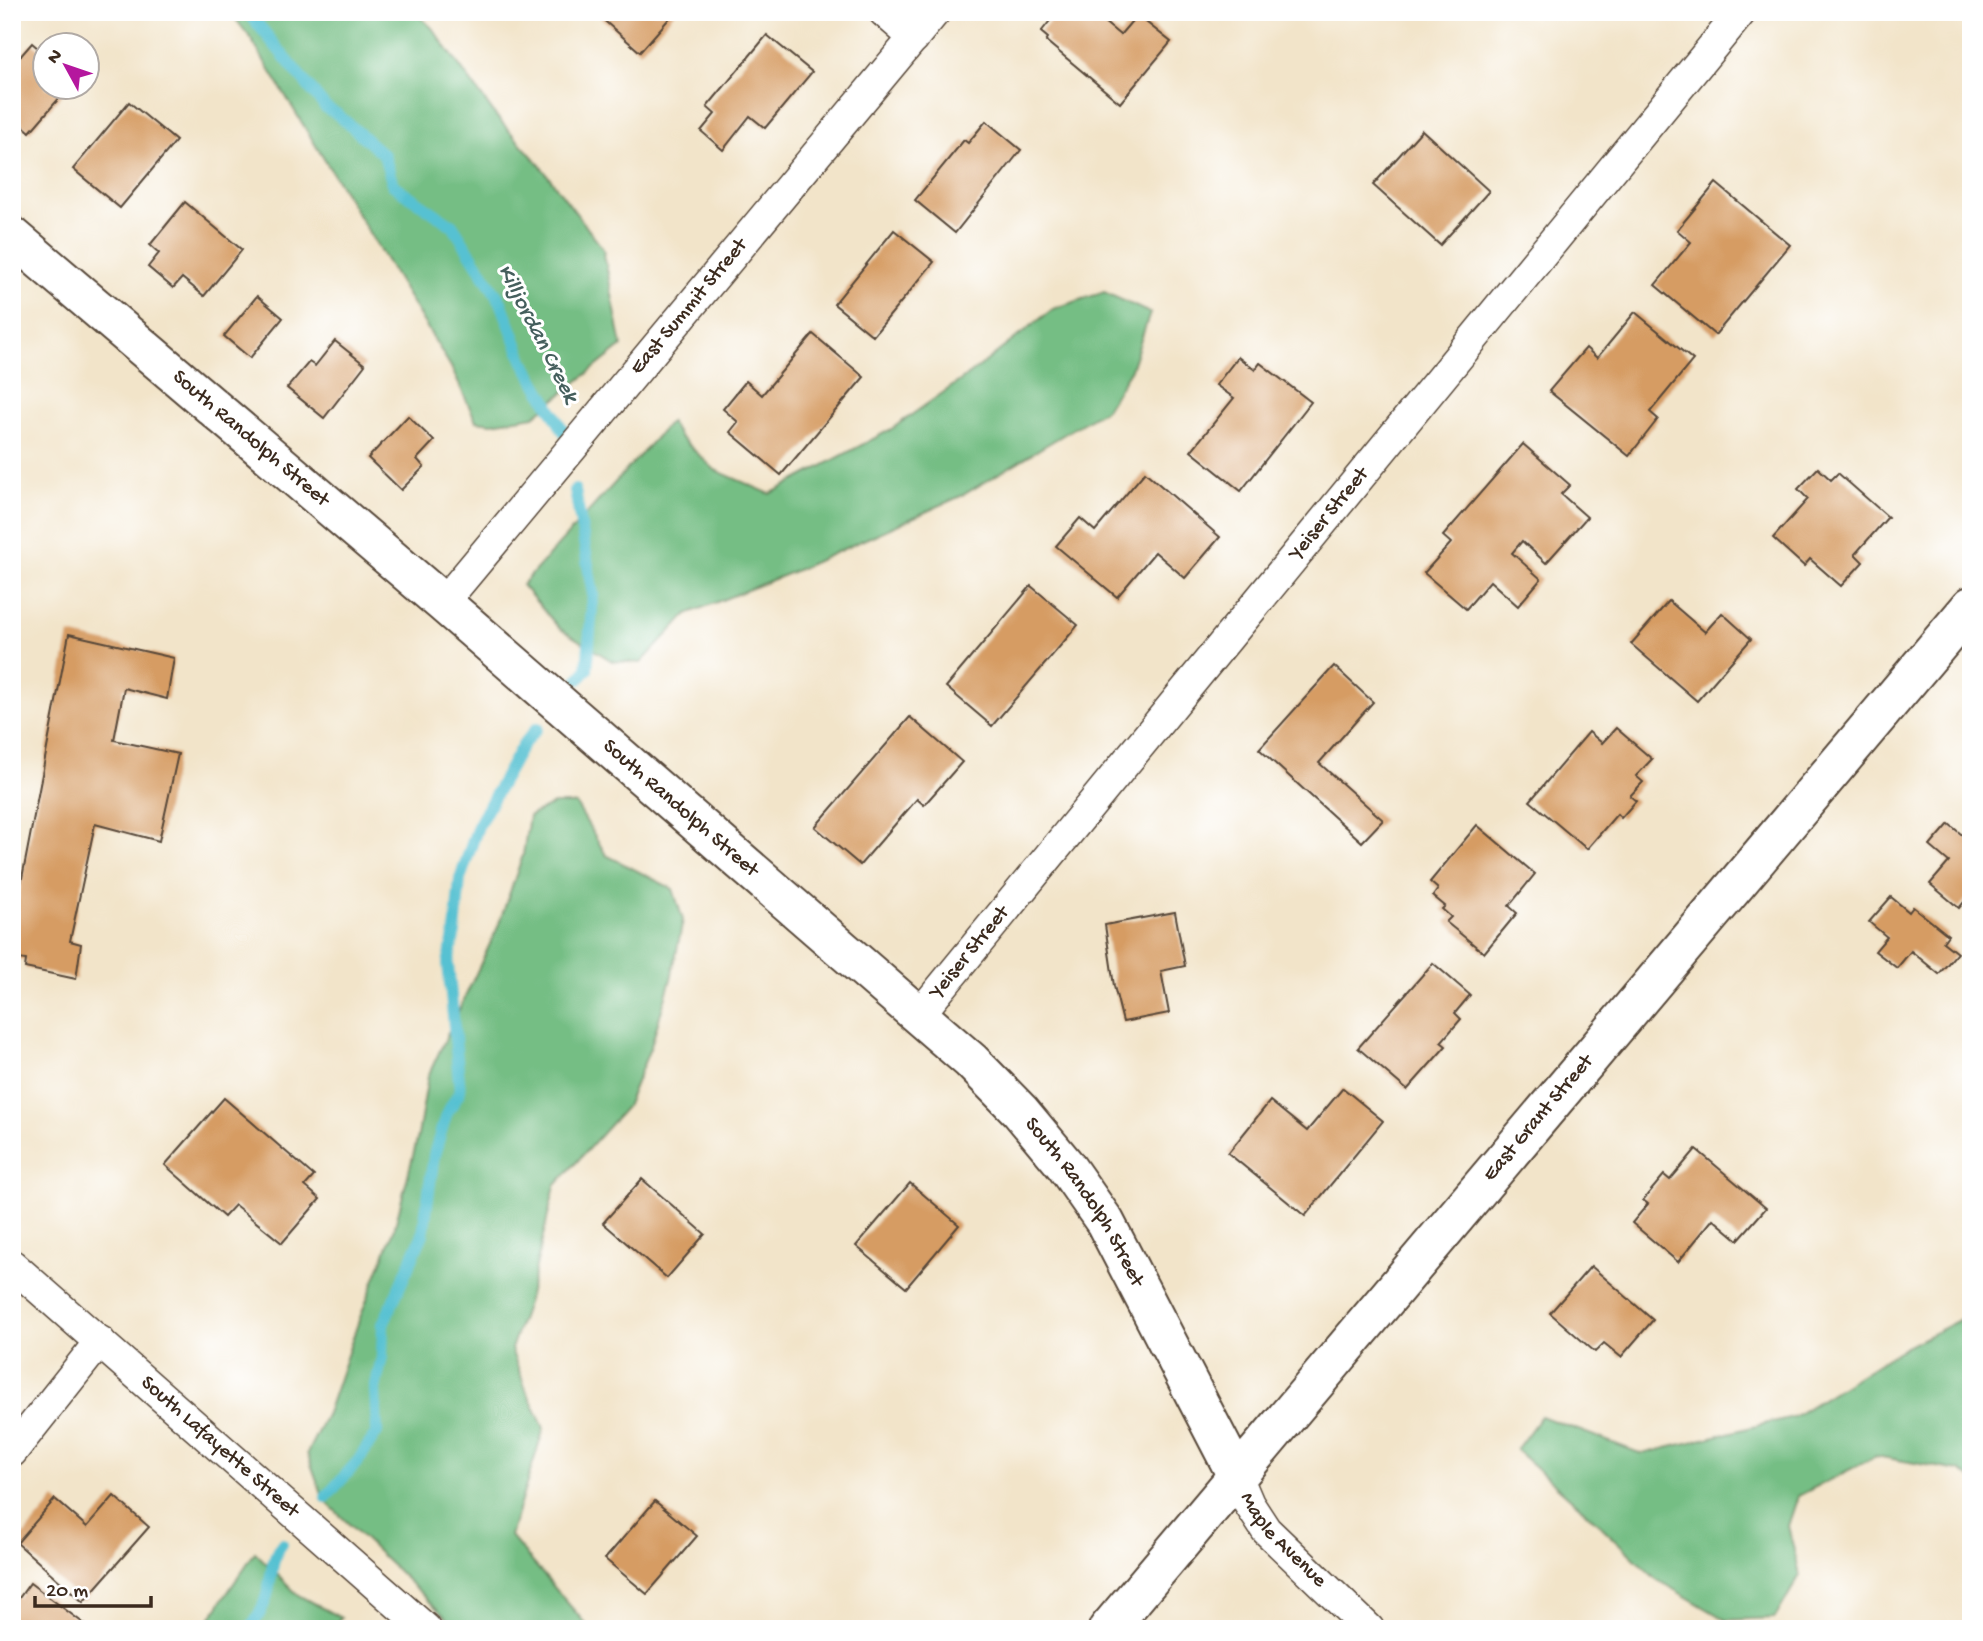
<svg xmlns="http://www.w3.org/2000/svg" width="1983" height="1641" font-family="'Gochi Hand',sans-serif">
  <rect width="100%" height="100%" fill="#fff"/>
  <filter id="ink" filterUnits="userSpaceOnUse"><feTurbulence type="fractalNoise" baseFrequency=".0143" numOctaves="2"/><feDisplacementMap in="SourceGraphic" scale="14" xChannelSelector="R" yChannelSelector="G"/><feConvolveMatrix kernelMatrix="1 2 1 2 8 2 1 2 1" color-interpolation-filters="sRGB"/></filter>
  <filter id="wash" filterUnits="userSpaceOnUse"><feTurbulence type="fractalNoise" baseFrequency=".00686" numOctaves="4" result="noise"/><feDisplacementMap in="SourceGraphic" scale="28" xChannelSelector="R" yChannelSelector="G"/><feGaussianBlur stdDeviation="1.57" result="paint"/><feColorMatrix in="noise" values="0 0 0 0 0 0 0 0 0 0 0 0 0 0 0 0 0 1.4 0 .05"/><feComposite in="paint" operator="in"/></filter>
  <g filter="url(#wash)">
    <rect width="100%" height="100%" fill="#f2e4c9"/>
    <g fill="#75be84" stroke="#587451" stroke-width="2">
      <path d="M230,12H415L432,28L496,116L539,164L603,249L622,346L534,416L492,423L476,421L451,367L249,36Z"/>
      <path d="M1104,292L1150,313L1131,369L1106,409L963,495L797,570L687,614L641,663L612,661L559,628L522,585L670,422L680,437L715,470L770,494L890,430L971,373L1053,309Z"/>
      <path d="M553,804H576L606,855L673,889L683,920L671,979L651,1046L626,1107L555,1186L528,1300L511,1349L527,1392L544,1428L510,1536L590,1629H458L324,1500L307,1453L327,1413L359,1320L394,1230L418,1136L428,1076L497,929L523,855L529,816Z"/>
      <path d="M1971,1314V1478L1959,1471L1876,1456L1798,1496L1788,1526L1800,1575L1775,1618L1726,1620L1656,1579L1583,1509L1516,1450L1541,1416L1642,1454L1793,1417L1900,1350Z"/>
      <path d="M255,1552L298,1595L341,1618L332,1629H203Z"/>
    </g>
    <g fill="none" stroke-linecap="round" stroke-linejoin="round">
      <g stroke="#57c1d2" stroke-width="12">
        <path d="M248,12L326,108L337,114L384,155L393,185L453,226L501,302L523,360L564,432"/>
        <path d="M575,490L593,594L587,670L579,679"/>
        <path d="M326,1497L358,1461L377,1432L375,1389L382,1357L383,1324L423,1234L434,1155L446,1115L460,1091L448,963L455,932L460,879L478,826L522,746L537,728"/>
        <path d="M250,1629C256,1620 263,1609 266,1598C272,1581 270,1559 282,1544"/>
      </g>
    </g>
    <g id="blocks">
      <g fill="#d69c64">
        <path d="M603,12H675L640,52L599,16Z"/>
        <path d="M1057,12H1092L1120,35L1137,15L1171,42L1120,103L1046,41L1048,38L1041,32Z"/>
        <path d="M767,35L812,72L765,128L750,116L723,150L701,131L715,114L707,107Z"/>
        <path d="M32,43L46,55V88H68L30,132L12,116V66Z"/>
        <path d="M129,102L176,141L120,208L73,169Z"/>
        <path d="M986,121L1021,150L955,233L915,200L964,140L968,143Z"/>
        <path d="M1422,130L1489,191L1440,245L1373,185Z"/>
        <path d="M1716,183L1790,245L1715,335L1655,285L1691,242L1677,230Z"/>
        <path d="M185,202L242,250L204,296L182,278L173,288L148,267L159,253L150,245Z"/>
        <path d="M894,230L934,262L873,336L834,304Z"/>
        <path d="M257,296L283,318L250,358L224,336Z"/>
        <path d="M1635,312L1693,360L1650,412L1658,419L1629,456L1549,391L1586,348L1597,358Z"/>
        <path d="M813,334L864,377L781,475L730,432L738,422L723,409L746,381L762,395Z"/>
        <path d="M335,341L365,365L324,418L287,388L309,362L315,366Z"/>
        <path d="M1238,357L1255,370L1260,363L1311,402L1241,491L1191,451L1234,398L1216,385Z"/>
        <path d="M408,416L434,441L417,459L424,467L401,490L368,458Z"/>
        <path d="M1523,444L1570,485L1561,494L1587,517L1546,563L1522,541L1512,553L1541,579L1518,606L1490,581L1466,609L1424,573L1451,543L1443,536Z"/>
        <path d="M1818,468L1831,480L1838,473L1888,517L1855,554L1863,562L1841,586L1810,559L1804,566L1773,538L1808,499L1798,489Z"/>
        <path d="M1145,472L1220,537L1185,578L1155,552L1117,597L1056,546L1080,518L1095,531Z"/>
        <path d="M1031,586L1078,625L992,726L946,687Z"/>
        <path d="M1669,601L1705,632L1722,613L1751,639L1697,701L1631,644Z"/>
        <path d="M69,634L174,658L167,699L124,688L114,740L178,754L159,841L95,824L70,941L81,944L76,979L25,968L26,960L12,958V898L18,899Z"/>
        <path d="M1334,666L1373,702L1319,763L1383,820L1362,842L1259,749Z"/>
        <path d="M910,717L962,762L924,805L917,799L860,865L815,827Z"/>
        <path d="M1616,728L1652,759L1636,776L1643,782L1630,796L1636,801L1621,818L1617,814L1587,849L1530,801L1589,732L1602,743Z"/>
        <path d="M1949,824L1967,839L1971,835V894L1959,908L1930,884L1949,862L1930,846Z"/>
        <path d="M1477,825L1535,874L1509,906L1517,913L1484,953L1446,922L1451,917L1442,909L1445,906L1433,896L1438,889L1430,882Z"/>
        <path d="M1891,897L1909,912L1913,907L1948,935L1943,942L1957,953L1939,974L1911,951L1897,968L1875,951L1887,937L1869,922Z"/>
        <path d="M1175,912L1185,966L1161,971L1169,1013L1123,1022L1114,986L1105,925Z"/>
        <path d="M1433,963L1470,995L1455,1013L1461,1019L1441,1042L1446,1046L1407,1090L1358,1048Z"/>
        <path d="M1343,1088L1383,1121L1305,1216L1228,1153L1270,1101L1307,1131Z"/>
        <path d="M224,1098L314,1176L305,1186L320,1199L282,1243L235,1205L224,1217L165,1165Z"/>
        <path d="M1696,1149L1766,1208L1738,1240L1713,1219L1678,1262L1632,1223L1648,1204L1643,1200L1664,1175L1670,1180Z"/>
        <path d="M642,1179L705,1234L667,1278L603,1223Z"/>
        <path d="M910,1183L959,1225L906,1288L856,1246Z"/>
        <path d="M1591,1266L1653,1320L1621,1357L1604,1343L1595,1352L1550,1313Z"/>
        <path d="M114,1496L149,1527L83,1602L17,1543L55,1499L87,1527Z"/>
        <path d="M655,1501L697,1536L647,1594L605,1559Z"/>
        <path d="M30,1583L91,1629H12V1593L19,1598Z"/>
      </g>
    </g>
  </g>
  <g filter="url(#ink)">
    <use href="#blocks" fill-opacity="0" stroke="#564638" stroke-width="2"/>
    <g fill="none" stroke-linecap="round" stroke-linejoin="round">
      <g stroke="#564638" stroke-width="33">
        <g id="street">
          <path d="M884,12L914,38"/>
          <path id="s1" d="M443,603L935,12"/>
          <path id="s2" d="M918,1016L1741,12"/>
          <path id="s3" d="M12,1265L426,1629"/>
          <path d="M12,1452L100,1341"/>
          <path id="s4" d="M1237,1476L1249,1504L1266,1530L1369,1629"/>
        </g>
      </g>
      <g stroke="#564638" stroke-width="42">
        <g id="secondary">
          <path id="s5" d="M12,236L443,603L971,1061L1020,1111L1065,1165L1105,1222L1237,1476"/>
          <path id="s6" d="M1108,1629L1971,606"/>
        </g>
      </g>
      <use href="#street" stroke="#fff" stroke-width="30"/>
      <use href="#secondary" stroke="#fff" stroke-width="38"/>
    </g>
  </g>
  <g text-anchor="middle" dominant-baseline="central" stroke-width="6" stroke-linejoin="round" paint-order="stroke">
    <g font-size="21" fill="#3b2a1e" stroke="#fff">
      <text stroke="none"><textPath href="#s1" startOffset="385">East Summit Street</textPath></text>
      <text stroke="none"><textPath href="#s5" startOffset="313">South Randolph Street</textPath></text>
      <text stroke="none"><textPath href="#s2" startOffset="649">Yeiser Street</textPath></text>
      <text stroke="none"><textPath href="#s5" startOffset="880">South Randolph Street</textPath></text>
      <text stroke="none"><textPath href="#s2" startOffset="82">Yeiser Street</textPath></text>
      <text stroke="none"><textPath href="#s6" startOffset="668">East Grant Street</textPath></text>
      <text stroke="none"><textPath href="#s5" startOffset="1447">South Randolph Street</textPath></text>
      <text stroke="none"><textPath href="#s3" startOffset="276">South Lafayette Street</textPath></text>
      <text stroke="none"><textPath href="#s4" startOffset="80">Maple Avenue</textPath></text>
    </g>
    <g font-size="23" font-style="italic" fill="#455f5d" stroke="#fff">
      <text transform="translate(537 334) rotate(63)">Killjordan Creek</text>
    </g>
  </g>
  <rect width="1983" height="1641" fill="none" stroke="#fff" stroke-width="42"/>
  <g transform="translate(66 66) rotate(310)"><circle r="33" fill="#ffffff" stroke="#b1aaa5" stroke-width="2"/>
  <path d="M0-5L12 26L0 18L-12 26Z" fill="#b5179e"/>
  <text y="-10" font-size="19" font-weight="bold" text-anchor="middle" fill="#3b2a1e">N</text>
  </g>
  <path d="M35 1596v10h116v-10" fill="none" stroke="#3b2a1e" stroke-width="3.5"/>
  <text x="46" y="1596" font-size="21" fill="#3b2a1e" stroke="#ffffff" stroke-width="5" paint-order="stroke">20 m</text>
</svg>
